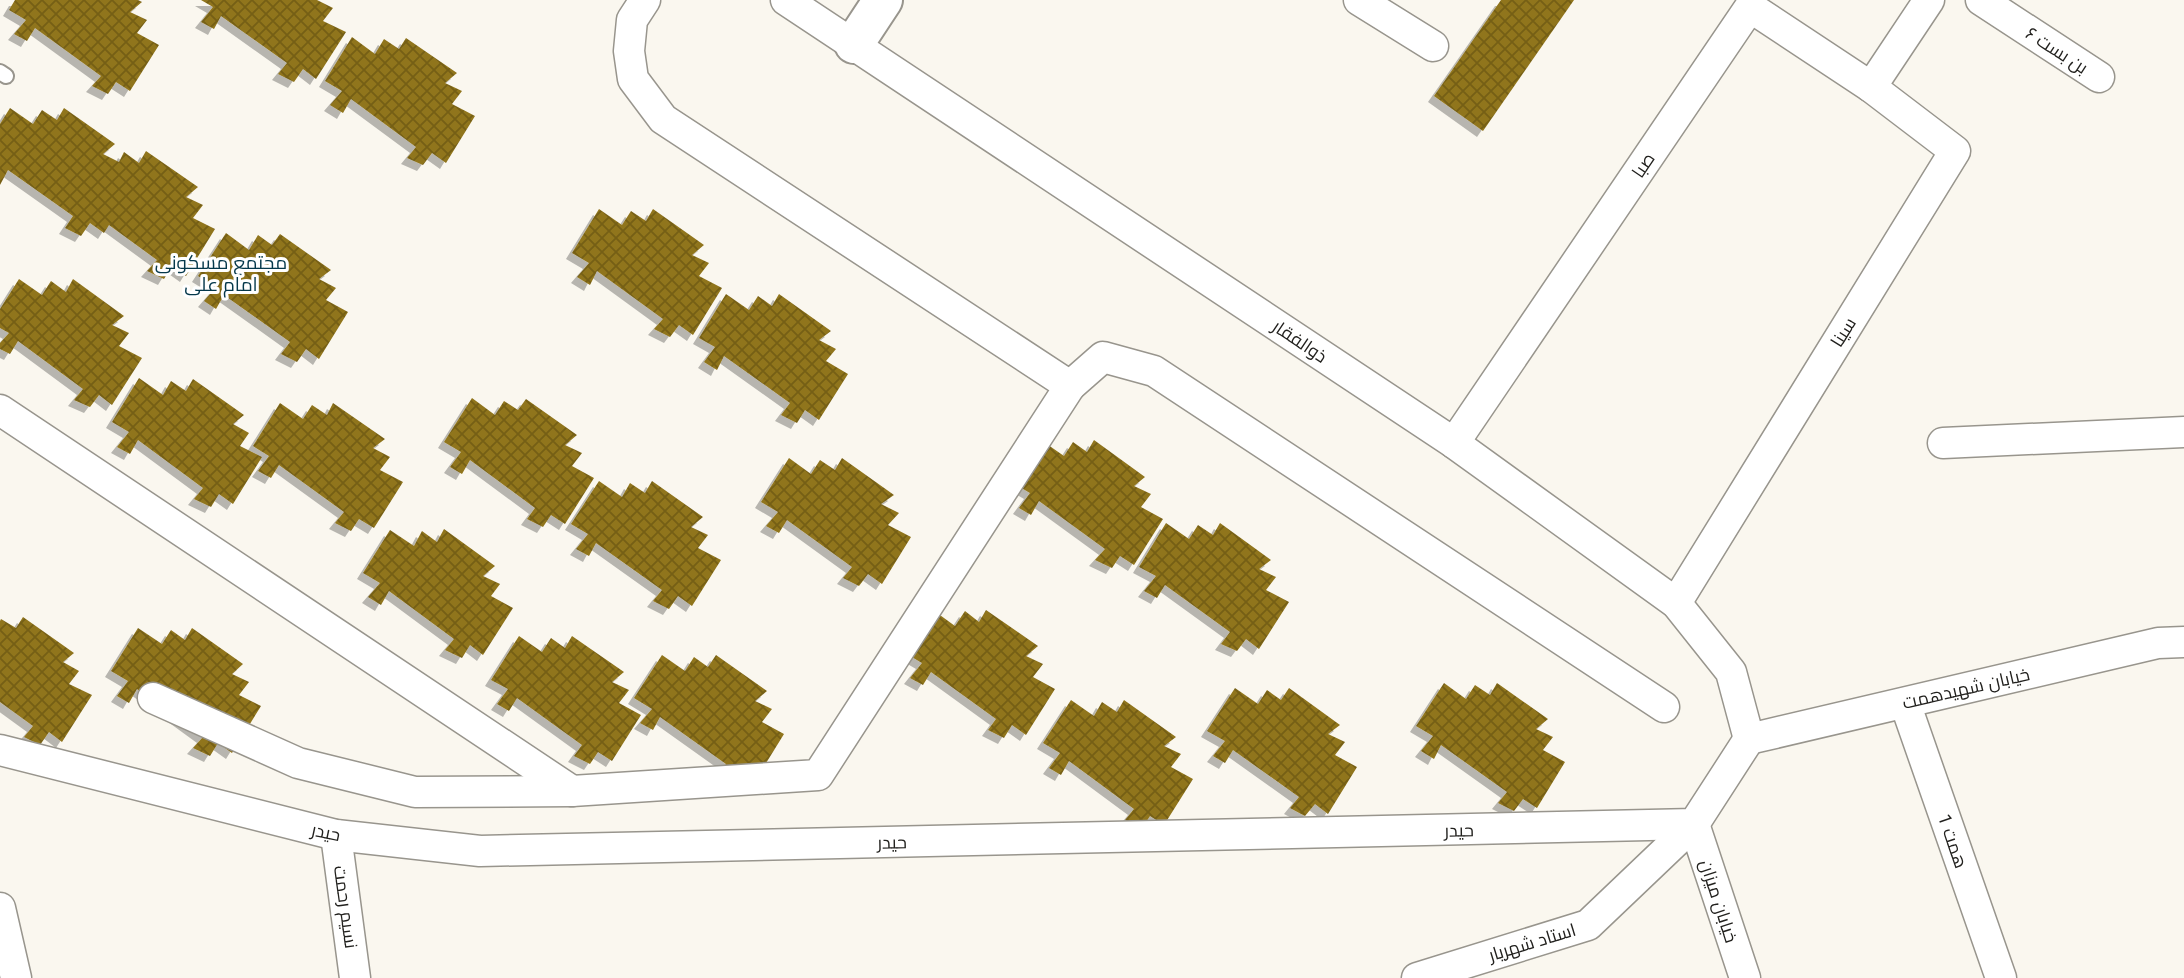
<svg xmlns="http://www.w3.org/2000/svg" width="2184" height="978" font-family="Roboto,Cairo,sans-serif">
  <defs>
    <pattern id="building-cross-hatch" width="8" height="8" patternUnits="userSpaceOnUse" patternTransform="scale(1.75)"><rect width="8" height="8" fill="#90741b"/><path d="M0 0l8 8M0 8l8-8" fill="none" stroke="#755f17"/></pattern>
    <filter id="shadow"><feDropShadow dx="-6" dy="6" stdDeviation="0" flood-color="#0004"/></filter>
  </defs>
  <rect width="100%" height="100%" fill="#faf7ef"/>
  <g fill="url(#building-cross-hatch)" filter="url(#shadow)">
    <path d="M15,0H138L142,2L130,12L147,20L137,33L159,45L130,91L116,82L108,94L92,86L101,76L35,28L27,41L14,34L26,20L9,10Z"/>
    <path d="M201,0H317L333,8L323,21L346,32L316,79L303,69L294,82L278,74L287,63L221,16L214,29L201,22L213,7Z"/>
    <path d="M1501,0H1574L1483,131L1434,96Z"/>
    <path d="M352,37L375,54L384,39L399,49L406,38L457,73L445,83L462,91L452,104L475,116L446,163L432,153L423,165L407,158L416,147L351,99L343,113L330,105L342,91L325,81Z"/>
    <path d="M10,108L33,124L42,110L57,120L64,108L115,144L103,154L119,162L124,152L139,163L146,151L198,187L186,197L203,205L193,218L215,229L186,276L172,266L164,279L147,271L157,260L109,225L104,233L90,223L81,236L65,228L73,216L8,170L0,185V124Z"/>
    <path d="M599,209L622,225L631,211L646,221L653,209L704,245L692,255L709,263L699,276L722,288L693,335L679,325L670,337L654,329L663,319L597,271L590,285L577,277L589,263L572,253Z"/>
    <path d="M226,233L249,250L258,235L272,245L280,234L331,270L319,279L336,288L326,300L348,312L319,359L306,349L297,362L281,354L290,342L224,295L216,309L204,301L216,287L198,276Z"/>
    <path d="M19,279L42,295L51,281L66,292L73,279L124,316L112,325L129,333L119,346L142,358L112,405L99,395L90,407L74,400L83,389L18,341L10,354L0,349V343L9,333L0,328V309Z"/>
    <path d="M726,294L749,310L758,296L772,306L779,294L831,331L819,340L836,349L826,361L848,374L819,420L805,410L797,423L781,415L790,403L724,356L717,370L704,362L715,347L699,338Z"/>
    <path d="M139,378L163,395L171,381L186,391L193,379L244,415L233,424L249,433L240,446L262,457L233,504L219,494L211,507L194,499L203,488L138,440L130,454L117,447L129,432L112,422Z"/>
    <path d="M472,398L495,415L504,401L518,410L526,399L577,435L565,445L582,453L572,466L594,478L565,524L551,515L543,527L527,519L535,508L470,460L462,474L450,467L461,452L444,442Z"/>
    <path d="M280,403L303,419L312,405L327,415L333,403L385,439L373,448L390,457L380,470L403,482L374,528L359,519L351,531L335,523L344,512L279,465L271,478L258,471L269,456L253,446Z"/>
    <path d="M1041,440L1064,456L1073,442L1087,452L1094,440L1145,477L1134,486L1151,494L1141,507L1163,519L1134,565L1120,556L1112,568L1095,560L1105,549L1039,501L1031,515L1019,508L1030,493L1013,483Z"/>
    <path d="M789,458L811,474L820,460L835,470L842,458L894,495L881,504L899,513L888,525L911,537L882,584L868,574L859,586L843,578L852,567L787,520L779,533L766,526L778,512L761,502Z"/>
    <path d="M599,481L622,497L630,483L645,493L652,481L703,517L691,527L708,535L698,548L721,560L692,606L678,596L669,609L653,601L662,590L596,543L589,556L576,549L588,534L571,524Z"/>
    <path d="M1166,523L1189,539L1198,525L1213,535L1220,523L1271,560L1259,569L1276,577L1266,590L1289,602L1259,649L1246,639L1237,651L1221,644L1230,632L1165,585L1157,598L1144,591L1156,576L1139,567Z"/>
    <path d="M444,529L495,566L483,576L500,584L491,596L513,608L483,655L470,645L462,658L445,650L454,639L389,591L381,605L368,597L380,583L363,573L390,530L414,546L422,531L437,542Z"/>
    <path d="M933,610L955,626L965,611L979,622L986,610L1038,646L1026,656L1043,664L1033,677L1055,689L1026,735L1012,725L1004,738L988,730L996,719L931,672L923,685L910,678L922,663L905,653Z"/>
    <path d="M23,617L74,653L63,662L79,671L69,684L92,695L62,742L49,732L40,745L24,737L33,726L0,702V621L1,619L16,628Z"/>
    <path d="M138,628L162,644L171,630L185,640L192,628L243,664L232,674L249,682L239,695L261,706L232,753L218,743L210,756L193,748L203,737L137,689L129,703L117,696L128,681L111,671Z"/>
    <path d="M519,636L542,652L551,638L565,648L572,636L624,672L612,682L629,690L619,703L641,715L612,761L598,752L590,764L574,756L582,745L517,698L509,711L497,704L508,689L491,680Z"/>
    <path d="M662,655L685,671L694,657L708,667L716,655L767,691L755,701L772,709L762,722L784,734L755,781L717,776L726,764L660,717L653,730L640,723L652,709L634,698Z"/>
    <path d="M1444,683L1466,699L1475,685L1490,695L1497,683L1548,719L1536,729L1553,737L1543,750L1565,762L1537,808L1523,799L1514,811L1498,803L1507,792L1441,745L1434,759L1421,751L1433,736L1416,726Z"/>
    <path d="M1235,688L1258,704L1267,690L1281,700L1289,688L1340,725L1328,734L1345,742L1335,755L1357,767L1328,814L1315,804L1305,816L1290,808L1299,797L1233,750L1225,763L1213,756L1225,741L1207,731Z"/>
    <path d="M1071,700L1094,716L1102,702L1117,712L1124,700L1176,737L1164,746L1181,754L1171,767L1193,779L1164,825L1150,816L1142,828L1125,820L1134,809L1069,761L1061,775L1049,768L1060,753L1043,743Z"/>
  </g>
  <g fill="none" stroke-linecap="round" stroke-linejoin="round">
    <g stroke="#98958d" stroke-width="18">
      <path id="lane" d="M0,72L6,76"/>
    </g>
    <g stroke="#98958d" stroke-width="33">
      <g id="street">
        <path d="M786,0L1454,443L1676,603L1731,672L1749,739"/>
        <path d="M1359,0L1433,46"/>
        <path d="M1981,0L2099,77"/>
        <path d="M1871,87L1929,0"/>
        <path d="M1070,386L1103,357L1154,371L1664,707"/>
        <path d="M0,410L572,791"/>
        <path d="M1454,443L1750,7L1871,87L1955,151L1676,603"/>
        <path d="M1943,443L2184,432"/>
        <path d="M153,698L298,763L415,792L572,791L818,775L1070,386L663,119L633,79L629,51L632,20L645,0"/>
        <path d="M1905,703L2001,978"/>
        <path d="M1749,739L2158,643L2184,642"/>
        <path d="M0,750L336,835L480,851L1694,824L1749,739"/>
        <path d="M336,835L355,978"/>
        <path d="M0,908L16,978"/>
        <path d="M1417,978L1588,925L1694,824L1745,978"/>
      </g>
    </g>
    <g stroke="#98958d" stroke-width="42">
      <path id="secondary" d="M854,44L883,0"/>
    </g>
    <use href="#lane" stroke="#fff" stroke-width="14"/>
    <use href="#street" stroke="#fff" stroke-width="30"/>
    <use href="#secondary" stroke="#fff" stroke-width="38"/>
  </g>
  <g text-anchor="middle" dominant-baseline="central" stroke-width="6" stroke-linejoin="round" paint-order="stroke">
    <g font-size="18" fill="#22211e" stroke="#fff">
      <text transform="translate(2057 50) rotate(33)">بن بست ۶</text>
      <text transform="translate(1643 165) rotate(-56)">صبا</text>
      <text transform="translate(1843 332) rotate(-58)">سینا</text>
      <text transform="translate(1300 341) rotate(34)">ذوالفقار</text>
      <text transform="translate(1966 688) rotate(-13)">خیابان شهیدهمت</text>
      <text transform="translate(1459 830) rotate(-1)">حیدر</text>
      <text transform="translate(326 832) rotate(12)">حیدر</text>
      <text transform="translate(1953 841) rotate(71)">همت 1</text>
      <text transform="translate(892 842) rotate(-1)">حیدر</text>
      <text transform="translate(1719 901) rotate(72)">خیابان میزان</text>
      <text transform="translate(346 907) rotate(82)">نسیم رحمت</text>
      <text transform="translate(1532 942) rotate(-17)">استاد شهریار</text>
    </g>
    <g font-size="19" fill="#05384b" stroke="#fff">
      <text x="221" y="262">مجتمع مسکونی<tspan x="221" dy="22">امام علی</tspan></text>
    </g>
  </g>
</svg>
